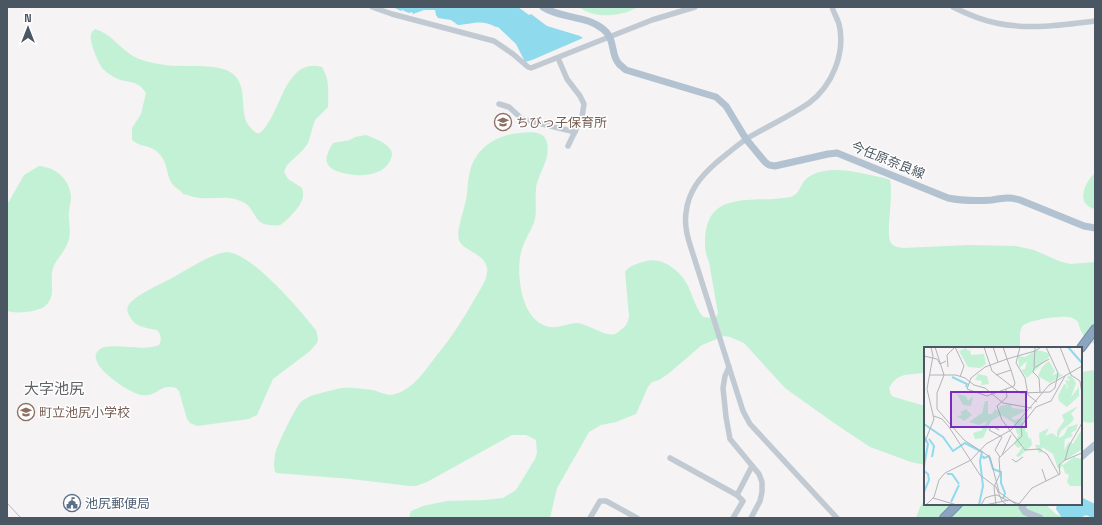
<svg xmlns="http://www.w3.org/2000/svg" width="1102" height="525" font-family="'Space Grotesk','Noto Sans JP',sans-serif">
  <rect width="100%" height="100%" fill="#f5f3f3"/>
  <g fill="#c3f1d5">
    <path d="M579,7H638C621,17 595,19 579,7Z"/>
    <path d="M95,29C110,33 118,46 130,54C140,61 153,63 165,65C183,68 225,61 236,77C246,89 241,107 246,121C248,126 253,130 256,133H260C263,130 266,127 268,123C282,104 288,58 322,67C330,80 328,93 328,107L315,120L308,143L303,150L287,165L284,172L288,179L302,188C303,192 304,196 302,200C300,207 286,222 280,225C275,226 269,225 264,224C252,219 255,205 238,200C225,196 214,199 201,198C195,198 189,195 183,194C181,190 177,189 174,186C164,174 170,161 155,150C148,145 140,147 132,140V128L141,114L146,93C137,79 129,84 116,78C112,76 106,72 103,69C98,63 89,41 91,34C92,31 93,31 95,29Z"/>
    <path d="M521,133C529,132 542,131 546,140C552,154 541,170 537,183C534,195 537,208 535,219C533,227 529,232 526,239C518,255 518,271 521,289C524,307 535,329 556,327C563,326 570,323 577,323C589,324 604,337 615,334C618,333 620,330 622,329C627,325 628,322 629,316L625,272C629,266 636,264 643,262C661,255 681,271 688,286C693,297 696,308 703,317L712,318L716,317L718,313C715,298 713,283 710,268C710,263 707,258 706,253C704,244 705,229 709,220C721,192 764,203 790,197C800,195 800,184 807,178C827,164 854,172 875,176C880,177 886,178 890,180C894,195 885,234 891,243C894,247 898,247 903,248L968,245L1016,246L1034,250L1059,261L1070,264L1095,262V344C1084,341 1081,332 1078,322C1075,319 1072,317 1067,317C1059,316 1026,320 1022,327C1018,334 1021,341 1020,348H925V373C908,375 898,372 889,388L891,395L894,397L925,406V465L911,462L870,447L834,423L785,388L744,343L730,337L724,336L702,345L668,374L659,380L652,382L648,387L636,414L616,422L601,425L589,432L557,488L550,518H409L411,511L423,506L447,501L484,500L503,498L516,490L535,459L537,453L536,440L526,435H512L427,482L416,486H410L351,479L276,473C273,468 274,461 275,455C276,447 294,410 300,403C301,401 305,399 307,398C310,395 337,389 342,388C351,387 362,389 372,390C379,391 388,397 395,394C414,389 426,369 437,355C452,337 465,316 477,295C481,288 486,281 487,273C490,254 463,252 459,240C456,233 463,213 465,204C468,194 467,182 470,171C476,147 498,134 521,133Z"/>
    <path d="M366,135C374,138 385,142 390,149C393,152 392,157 390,161C381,178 355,177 339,172C322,166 325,156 333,143L350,140L355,137Z"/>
    <path d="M39,166C55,167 70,179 71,197C71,202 69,207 69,212C68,222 72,232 68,242C65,252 56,259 53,268C49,281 57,296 45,306C38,312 16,314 7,311V205L24,175Z"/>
    <path d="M1095,173V209C1075,204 1084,183 1095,173Z"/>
    <path d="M227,252C253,254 299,309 316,330L318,339L317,343L310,351L273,379L257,415L249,419L197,426L190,423L187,419L179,391L176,388C159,383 158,397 142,395C130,394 81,362 100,349C112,342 144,352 159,345C162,340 161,334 157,330C146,328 134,327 129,315C127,312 127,309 128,306C133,296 161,284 172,278C185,271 212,253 227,252Z"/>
    <path d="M1095,370V422L1089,423L1081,421V372Z"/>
    <path d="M925,499V504H1045L1056,514L1065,518H916L920,507Z"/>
  </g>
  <g fill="#90daee">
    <path d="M393,7H518L529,15L531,14L547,26L580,36L583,38L532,60L525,62L516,44L498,27H496C480,19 474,24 458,25L451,20L438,18L436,15L435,10H424L413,14L412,12L409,13L402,10L401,11Z"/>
    <path d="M1081,497L1095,504V518H1092L1086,515L1080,518H1062L1056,509L1057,504H1081Z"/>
  </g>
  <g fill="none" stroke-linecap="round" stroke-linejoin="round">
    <g stroke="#7690ad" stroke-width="10">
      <g id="highway">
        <path d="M1081,348L1095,329"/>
        <path d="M944,518L958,504"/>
      </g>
    </g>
    <g stroke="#c1cad2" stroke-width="5.5">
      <path d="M372,7L392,14L494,41L513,54L528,67L531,68L652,20L695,7"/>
      <path d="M832,7C834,13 837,18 839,24C846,53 832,86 809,103C790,116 768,126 748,138C737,145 727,154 717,162C701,176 688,191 686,213C684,226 688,239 692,251L743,411L750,424L837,518"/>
      <path d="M953,7C967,14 981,20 996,23C1027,30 1064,25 1095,21"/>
      <path d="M558,58L567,79L580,96L584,104L582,117L568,146"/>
      <path d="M499,104L509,107L522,119L575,132"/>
      <path d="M729,367L725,376L723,388L726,417L730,439L759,474L762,482V492L760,501L751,518"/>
      <path d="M670,458L737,495L743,501L733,518"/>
      <path d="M737,495L752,466"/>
      <path d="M590,518L600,501H606L637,518"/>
    </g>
    <g stroke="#b3c2d1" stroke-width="7">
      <path d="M543,7C561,19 586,15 603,29C616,39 610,54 619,64C621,66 624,68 626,70L716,97L726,106L746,139L760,156L765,162L769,165L775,166L828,154L837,153L948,198C963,201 977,201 992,200C1004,198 1009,197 1020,200L1084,226L1095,228"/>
      <path d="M1081,457L1095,445"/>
      <path d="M1024,504L1022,507L1025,512L1040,518"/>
    </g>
    <use href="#highway" stroke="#8ba5c1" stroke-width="8"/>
    <path stroke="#b5b8bd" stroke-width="1" d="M7,503L21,518"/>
  </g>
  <defs>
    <g id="school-ring" transform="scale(0.9)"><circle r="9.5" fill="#fff" stroke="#8d6e63" stroke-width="1.5"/><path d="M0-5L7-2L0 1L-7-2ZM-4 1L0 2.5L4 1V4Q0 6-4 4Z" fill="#8d6e63"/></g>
    <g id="civic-ring" transform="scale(0.9)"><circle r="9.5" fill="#fff" stroke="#5c6f8a" stroke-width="1.5"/><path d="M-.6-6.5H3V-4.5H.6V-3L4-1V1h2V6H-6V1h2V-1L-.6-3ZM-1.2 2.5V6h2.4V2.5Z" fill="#5c6f8a"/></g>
  </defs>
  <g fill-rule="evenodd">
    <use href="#school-ring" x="503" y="122"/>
    <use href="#school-ring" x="26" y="412"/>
    <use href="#civic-ring" x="72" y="503"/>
  </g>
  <g text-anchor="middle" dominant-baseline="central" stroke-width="3" stroke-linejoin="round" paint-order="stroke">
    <g font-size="13" fill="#785e54" stroke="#fff" text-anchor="start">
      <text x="516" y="122">ちびっ子保育所</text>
      <text x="39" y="412">町立池尻小学校</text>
    </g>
    <g font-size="13" fill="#4a5661" stroke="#fff">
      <text transform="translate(888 160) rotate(22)">今任原奈良線</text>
    </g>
    <g font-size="13" fill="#4e5e75" stroke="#fff" text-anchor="start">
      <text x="85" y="503">池尻郵便局</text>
    </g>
    <g font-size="15" fill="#5f6368" stroke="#fff">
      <text x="54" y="388">大字池尻</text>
    </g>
  </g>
  <g transform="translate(924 347)">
    <rect width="158" height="158" fill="#f5f3f3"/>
    <path d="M42,1L44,4L46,3L47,8L60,7L62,17L56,21L44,20L35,4ZM113,3L125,6V10L103,31L97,23L101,22L103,14L95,21L94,9L101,10ZM125,14L131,24L128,29L133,26L139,28L126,36L114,29L118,20ZM54,27L63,29L65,37L57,38L58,34L51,33ZM147,28L152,36L147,50L155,40V49L143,60L135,54L134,49L140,37L143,38L142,42L144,40L141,33L146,34L143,30ZM33,47L42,49L44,54L49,49L47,59L39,58ZM61,54H64V67H68L71,62L74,64L76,59L87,57L88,61L103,63L87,71L91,73L101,70V73L97,75H99V80H102L101,84L103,85L105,92L107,91L108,98L95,110L92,109L100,98L94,101L90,97L95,87H93L90,76L77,68L67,74L59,91L51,92L49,86L59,83L55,79L61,78L63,74L55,78L45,75L58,66ZM154,59L147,67L150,71L148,75L137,84L135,89V91L140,88L144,80L154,77L152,83L147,86L149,89L141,92L140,103L145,95L149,97L158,82L157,103L136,116L139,118L150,110L158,112V139H146L143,135L145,128L141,126L139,119L134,122L129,107L118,100V105L115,106L111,98H116L115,86L125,81L121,89L128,86L133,90V84L140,74L138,68ZM42,62L48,68L40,74L33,69L38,68L36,65Z" fill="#c3f1d5"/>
    <path fill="none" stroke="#90daee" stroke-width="2" d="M144,0L158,16M28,30L43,37L42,40M0,77L19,90L29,104L41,96L58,105L56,114L59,139L55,158M0,89L4,97L0,119M5,92L10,99L8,110M58,109L60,111L65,109L69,122L77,125V136L81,146L79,152M0,124L4,127L5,133L0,145M23,127H28L35,137M27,155L35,138"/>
    <path fill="none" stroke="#b1b4b9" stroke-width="1" d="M11,0L20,28L13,46V62L40,93L66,110L75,145L93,158M31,0L40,19L36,30M60,0L68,24L96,46L126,45L131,41L134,26L122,0M69,0L74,15M79,0L83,12L87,23L91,36L90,39L63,49L43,42L47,31L61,20L83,12L111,4L117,0M96,0L92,16L101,31L104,48L113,55M136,0L147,28L156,34L158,47M0,9L13,12M13,12L16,17L22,14M24,20L23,8L31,0M110,20L111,0M6,28H32L41,31L50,38L61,41L79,56L108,61M72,28L87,23M82,42L83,50L73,59L78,73L101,103L115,102L123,107L135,128M116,45L115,31L109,25L110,21L125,12M10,69L18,72L25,80L56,128L72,140L78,154L83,158M75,83L68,79L65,83L78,90L71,103L76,110M0,97L10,72L3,42L9,9L7,0M78,108L87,88M88,112L92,115L99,110M141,113L145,99L158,76M118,122L122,134M9,151L33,158M2,158L10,150L15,133L21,126L47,113L62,97L87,83L125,38L158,19M57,158L61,151L67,149L73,148L84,154M61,158L85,153L95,157L108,141L136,127L135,118L141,113L158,106M72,158L70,140L76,127L75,111L98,89L97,79L112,60L127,54L141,29"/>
    <path fill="#7b2cbf" fill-opacity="0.15" stroke="#7b2cbf" stroke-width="2" d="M27,45H102V80H27Z"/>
    <rect width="158" height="158" fill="none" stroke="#4a5661" stroke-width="2"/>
  </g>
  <rect width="1102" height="525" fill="none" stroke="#4a5661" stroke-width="16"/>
  <g transform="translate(28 28)" stroke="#ffffff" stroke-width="3" paint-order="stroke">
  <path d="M0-3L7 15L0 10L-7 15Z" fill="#4a5661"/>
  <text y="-6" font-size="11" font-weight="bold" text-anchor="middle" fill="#4a5661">N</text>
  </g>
</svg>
